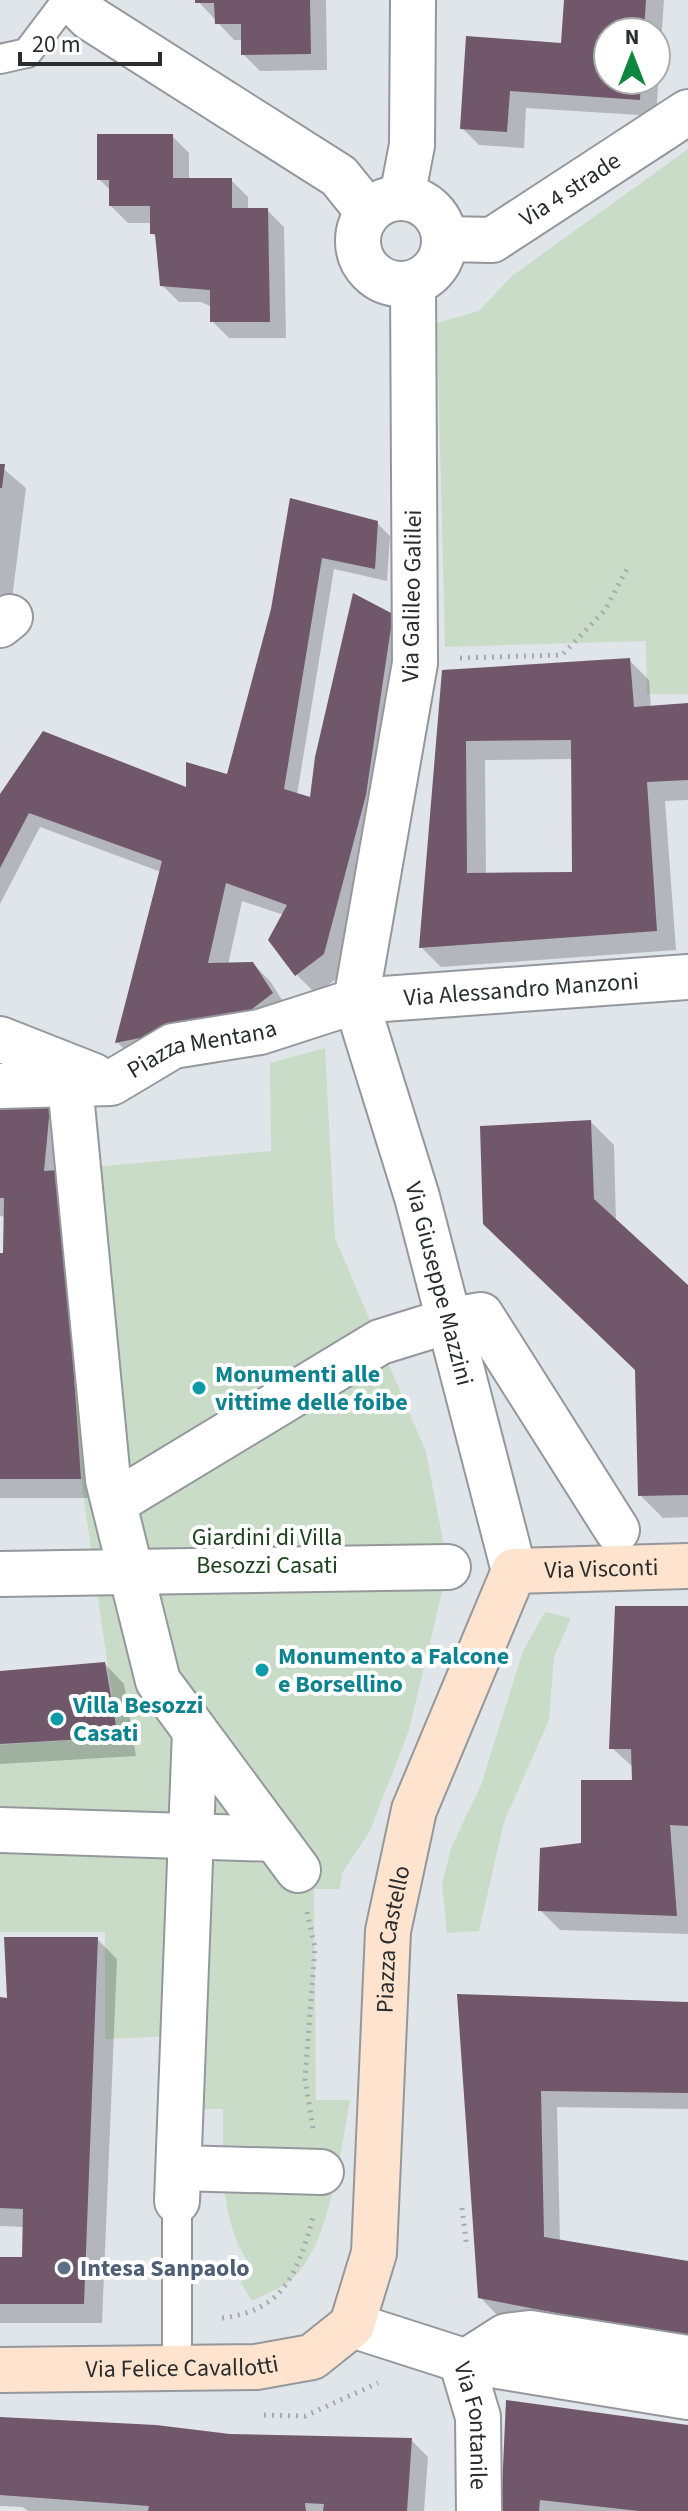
<svg xmlns="http://www.w3.org/2000/svg" width="688" height="2511" font-family="'Source Sans 3',sans-serif">
  <rect width="100%" height="100%" fill="#e0e5ea"/>
  <g fill="#c9dcc8">
    <path d="M688,149V694H647L646,641L445,647L437,323L479,311L512,276Z"/>
    <path d="M325,1048L335,1238L426,1452L448,1567L409,1730L370,1831L342,1873L340,1889H314L316,2100H350C341,2149 330,2247 291,2280C280,2289 264,2294 252,2301L241,2283L249,2263C218,2218 224,2162 223,2109H185L178,2036L105,2039V1932H0V1745L118,1737L81,1479L60,1170L271,1151L270,1063Z"/>
    <path d="M545,1612L571,1618L554,1657L549,1720L504,1822L479,1931L447,1933L442,1885L451,1848L481,1785L523,1651Z"/>
  </g>
  <g fill="#0003" fill-rule="evenodd">
    <path d="M197,0H326L327,70L260,71L243,54V40H234Z"/>
    <path d="M566,0H664L656,116L526,108L524,148L479,145L462,128L563,45ZM608,32H656V80H608Z"/>
    <path d="M172,136L189,153V180H231L248,197V210H267L284,227L286,338H229L212,321V307L201,302H179L162,285L158,239L152,233V223H128L111,206V191L99,179Z"/>
    <path d="M0,466L26,488L11,607L0,606Z"/>
    <path d="M292,500L377,523L390,536L387,581L334,569L297,795L312,800L392,615L405,628L343,974L316,994L296,974L284,915L242,901L228,965L253,964L270,981L289,1011L134,1059L117,1042L161,872L40,827L0,904V801L188,790L228,776L273,609Z"/>
    <path d="M629,660L649,680L651,708L688,705V800L665,801L676,950L441,967L421,947L444,672ZM573,759L574,874L486,875L485,760Z"/>
    <path d="M0,1108L49,1109L69,1129L100,1498H0V1255H5L6,1217L0,1216Z"/>
    <path d="M591,1122L614,1145L616,1222L688,1288V1517L663,1518L640,1495L637,1370L485,1223Z"/>
    <path d="M688,1608V1934L560,1930L540,1910L583,1845L634,1782V1768L612,1748Z"/>
    <path d="M105,1664L124,1684L136,1756L0,1764V1673Z"/>
    <path d="M97,1939L117,1959L102,2323H0V2259H24V2227L0,2226V1999L9,2000Z"/>
    <path d="M459,1996L688,2004V2109L557,2107L560,2242L688,2263V2351L497,2315L480,2297Z"/>
    <path d="M0,2419L230,2436L411,2440L428,2457L424,2511H28L23,2507L0,2506Z"/>
    <path d="M688,2427V2511H503Z"/>
  </g>
  <g fill="#71576a" fill-rule="evenodd">
    <path d="M195,0H310L311,54L241,55V24H215L214,3H195Z"/>
    <path d="M564,0H646L644,32H608V80H641L640,100L510,91L507,132L460,129L466,36L561,43Z"/>
    <path d="M97,134H173V178H232V208H268L270,322H210V290L160,286L155,234H150V206H109V180H97Z"/>
    <path d="M0,464H5L2,488H0Z"/>
    <path d="M290,498L378,521L375,569L322,558L284,789L310,797L315,757L353,593L393,614L366,795L324,954L295,976L268,940L287,905L226,883L208,963L253,962L273,993L240,1018L115,1043L162,861L29,813L0,868V794L43,731L186,787V762L227,774L271,609Z"/>
    <path d="M630,658L634,707L688,703V780L647,782L657,931L419,948L442,670ZM571,740L572,872L467,873L466,741Z"/>
    <path d="M0,1106L50,1107L44,1171L60,1170L81,1479H0V1253H3L4,1198H0Z"/>
    <path d="M591,1120L594,1199L688,1285V1495L638,1496L635,1370L483,1224L480,1126Z"/>
    <path d="M615,1606H688V1826L670,1825L677,1916L538,1911L540,1848L581,1843V1780H632L631,1749H609Z"/>
    <path d="M105,1662L118,1737L0,1744V1671Z"/>
    <path d="M4,1937H98L84,2304H0V2257H22L23,2209L0,2208V1997L7,1998Z"/>
    <path d="M457,1994L688,2002V2093L541,2091L544,2237L688,2261V2338L478,2298Z"/>
    <path d="M506,2400L688,2425V2511H639L540,2500L539,2511H501Z"/>
    <path d="M0,2417L156,2425L230,2434L412,2438L407,2511H323L324,2504L305,2503L306,2511H148L149,2506L0,2495Z"/>
  </g>
  <g fill="none" stroke-linecap="round" stroke-linejoin="round">
    <g stroke="#94989d" stroke-width="32">
      <g id="lane">
        <path d="M0,59L27,53L67,0"/>
        <path d="M177,2367V2201"/>
      </g>
    </g>
    <g stroke="#94989d" stroke-width="48">
      <g id="street">
        <path d="M72,0L90,18L339,176L368,212"/>
        <path d="M402,197L412,145L413,0"/>
        <circle cx="401" cy="241" r="43"/>
        <path id="s1" d="M445,239L492,240L688,112"/>
        <path id="s2" d="M413,283L415,663L356,1001L417,1197L514,1571"/>
        <path d="M0,625L10,617"/>
        <path d="M0,1039L94,1076"/>
        <path d="M70,1084L108,1480L158,1681L298,1870"/>
        <path id="s3" d="M0,1086L111,1083L173,1046L260,1032L356,1001L688,977"/>
        <path d="M114,1503L380,1342L451,1320L481,1315L617,1530"/>
        <path d="M0,1574L448,1567"/>
        <path d="M0,1830L275,1839"/>
        <path d="M179,2168L321,2172"/>
        <path d="M177,2201L195,1731"/>
        <path id="s4" d="M352,2325L461,2360L478,2417L479,2511"/>
        <path d="M461,2360L688,2397"/>
        <path d="M467,2361L506,2336L530,2333L688,2358"/>
      </g>
    </g>
    <g stroke="#94989d" stroke-width="48">
      <g id="secondary">
        <path id="s5" d="M0,2370L256,2367L312,2357L352,2325L374,2253L388,1931L414,1810L514,1571L688,1566"/>
      </g>
    </g>
    <g stroke="#a6aaae" stroke-width="5" stroke-dasharray="2 6" stroke-linecap="butt">
      <path d="M460,658L562,655L605,610L629,565"/>
      <path d="M307,1912L315,1948L305,2079L313,2129"/>
      <path d="M462,2208L467,2248"/>
      <path d="M222,2318C284,2311 298,2272 313,2217"/>
      <path d="M264,2415L305,2416L378,2383"/>
    </g>
    <use href="#lane" stroke="#fff" stroke-width="28"/>
    <use href="#street" stroke="#fff" stroke-width="44"/>
    <use href="#secondary" stroke="#fee4ce" stroke-width="44"/>
  </g>
  <g fill="#0f9aa8" stroke="#fff" stroke-width="3">
    <circle cx="199" cy="1388" r="8"/>
    <circle cx="262" cy="1670" r="8"/>
    <circle cx="57" cy="1719" r="8"/>
  </g>
  <circle fill="#5c6f8a" stroke="#fff" stroke-width="3" cx="64" cy="2268" r="8"/>
  <g text-anchor="middle" dominant-baseline="central" stroke-width="8" stroke-linejoin="round" paint-order="stroke">
    <g font-size="24" fill="#2a2c2e" stroke="#fff">
      <text stroke="none"><textPath href="#s1" startOffset="140">Via 4 strade</textPath></text>
      <text transform="translate(412 596) rotate(-89)">Via Galileo Galilei</text>
      <text stroke="none"><textPath href="#s3" startOffset="538">Via Alessandro Manzoni</textPath></text>
      <text stroke="none"><textPath href="#s3" startOffset="210">Piazza Mentana</textPath></text>
      <text stroke="none"><textPath href="#s2" startOffset="1018">Via Giuseppe Mazzini</textPath></text>
      <text stroke="none"><textPath href="#s5" startOffset="1232">Via Visconti</textPath></text>
      <text stroke="none"><textPath href="#s5" startOffset="754">Piazza Castello</textPath></text>
      <text stroke="none"><textPath href="#s5" startOffset="182">Via Felice Cavallotti</textPath></text>
      <text stroke="none"><textPath href="#s4" startOffset="182">Via Fontanile</textPath></text>
    </g>
    <g font-size="24" font-weight="bold" fill="#0d838f" stroke="#fff" text-anchor="start">
      <text x="215" y="1374">Monumenti alle<tspan x="215" dy="28">vittime delle foibe</tspan></text>
      <text x="278" y="1656">Monumento a Falcone<tspan x="278" dy="28">e Borsellino</tspan></text>
      <text x="73" y="1705">Villa Besozzi<tspan x="73" dy="28">Casati</tspan></text>
    </g>
    <g font-size="24" fill="#1d411d" stroke="#fff">
      <text x="267" y="1537">Giardini di Villa<tspan x="267" dy="28">Besozzi Casati</tspan></text>
    </g>
    <g font-size="24" font-weight="bold" fill="#4e5e75" stroke="#fff" text-anchor="start">
      <text x="80" y="2268">Intesa Sanpaolo</text>
    </g>
  </g>
  <g transform="translate(632 56)"><circle r="38" fill="#ffffff" stroke="#aaabab" stroke-width="2"/>
  <path d="M0-6L14 30L0 20L-14 30Z" fill="#0e8740"/>
  <text y="-12" font-size="22" font-weight="bold" text-anchor="middle" fill="#2a2c2e">N</text>
  </g>
  <path d="M20 52v12h140v-12" fill="none" stroke="#2a2c2e" stroke-width="4"/>
  <text x="32" y="52" font-size="24" fill="#2a2c2e" stroke="#ffffff" stroke-width="6" paint-order="stroke">20 m</text>
</svg>
